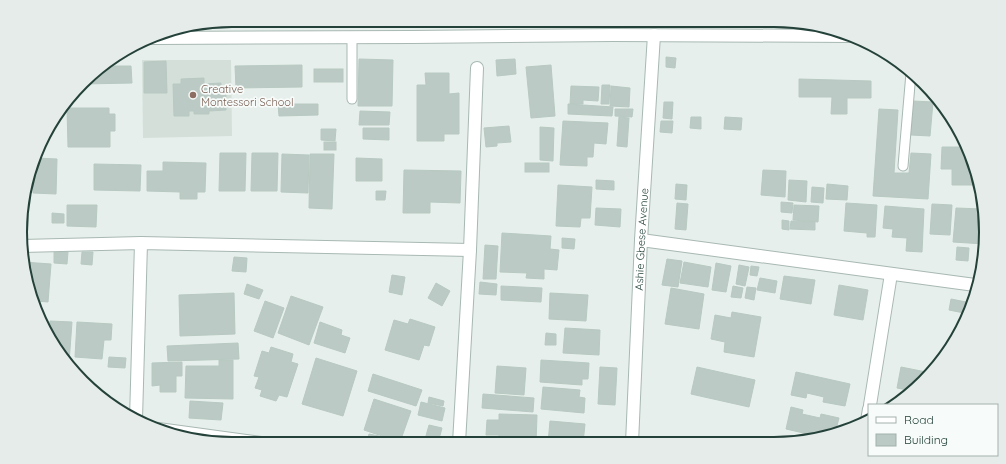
<svg xmlns="http://www.w3.org/2000/svg" width="1006" height="464" font-family="Quicksand,sans-serif">
  <rect width="100%" height="100%" fill="#e6efeb"/>
  <path fill="#d4dfda" d="M142,60H231L232,136L143,138Z"/>
  <g fill="#bbcac4" stroke="#b8c9c2">
    <path d="M666,57L676,58L675,68L666,67Z"/>
    <path d="M359,59L393,60L392,106H358Z"/>
    <path d="M515,59L516,74L497,76L496,60Z"/>
    <path d="M166,61L167,93H144V62Z"/>
    <path d="M302,65V87L236,88L235,66Z"/>
    <path d="M551,65L555,116L531,118L526,67Z"/>
    <path d="M104,66H131L132,83L83,84L92,72Z"/>
    <rect x="314" y="69" width="29" height="13"/>
    <path d="M425,73H449V94L459,93V134H444V141H417V85H426Z"/>
    <path d="M204,78V84L221,83V96L226,95V110L209,111V114H194V111H189V116H174L173,84H181V79Z"/>
    <path d="M799,79L871,81V98H847V114H831L832,97H799Z"/>
    <path d="M602,85H610L609,104H601Z"/>
    <path d="M571,86L599,87L598,101L583,100V104H570Z"/>
    <path d="M611,86L630,88L629,107L610,106Z"/>
    <path d="M913,101L933,102L930,136L911,135Z"/>
    <path d="M664,102H673L672,119L663,118Z"/>
    <path d="M278,104H318V115L279,116Z"/>
    <path d="M568,104L613,107L612,116L568,114Z"/>
    <path d="M67,108H109V114H115V131H110V147H68Z"/>
    <path d="M615,109H633L632,117L615,116Z"/>
    <path d="M879,109L898,110L894,173H909L911,153L931,154L928,199L873,196Z"/>
    <path d="M360,111L390,112L389,125H359Z"/>
    <path d="M619,117L629,118L627,147L617,146Z"/>
    <path d="M691,117H701V129L690,128Z"/>
    <path d="M725,117L742,118L741,130L724,129Z"/>
    <path d="M563,121L608,123L606,144L594,143L593,157H587V166L560,165Z"/>
    <path d="M661,121H673L672,133L660,132Z"/>
    <path d="M509,126L511,142L497,143V146L486,147L484,128Z"/>
    <path d="M540,127L554,128L553,161L540,160Z"/>
    <path d="M363,128H389V140L363,139Z"/>
    <path d="M321,129H336L335,141L321,140Z"/>
    <rect x="324" y="142" width="12" height="8"/>
    <path d="M942,147H968L970,151L977,185H952V169H941Z"/>
    <path d="M220,153H246L245,191H219Z"/>
    <path d="M252,153H278L277,191H251Z"/>
    <path d="M282,154L309,155L308,193L281,192Z"/>
    <path d="M310,154H334L332,209L309,208Z"/>
    <path d="M36,158L57,159L56,194L33,193L34,165Z"/>
    <path d="M356,158L382,159V181H356Z"/>
    <path d="M163,162L206,163L205,192H197V199H180V192L147,191V171H163Z"/>
    <rect x="525" y="163" width="24" height="9"/>
    <path d="M94,164L141,165L140,191L94,190Z"/>
    <path d="M404,170L461,171L460,203L430,202V213H403Z"/>
    <path d="M763,170L786,171L785,197L761,195Z"/>
    <path d="M596,180L614,181V190L596,189Z"/>
    <path d="M789,180L807,181L806,202L788,200Z"/>
    <path d="M676,184L687,185L686,200L675,199Z"/>
    <path d="M827,184L848,186L847,200L826,199Z"/>
    <path d="M558,185L592,187L590,218H581L580,227L556,226Z"/>
    <path d="M812,187L824,188L823,203L811,202Z"/>
    <path d="M376,191H386L385,200H376Z"/>
    <path d="M781,202L793,203L792,213L781,212Z"/>
    <path d="M677,203L688,204L686,230L675,229Z"/>
    <path d="M846,203L877,205L875,237H867V233L844,231Z"/>
    <path d="M932,204L952,205L950,235L930,234Z"/>
    <path d="M67,205H97L96,227L67,226Z"/>
    <path d="M794,205L819,206L818,222L793,220Z"/>
    <path d="M885,206L924,209L922,252L906,251L907,238L892,237L893,229L883,228Z"/>
    <path d="M596,208L621,209L620,227L595,225Z"/>
    <path d="M956,208L982,209L986,232L984,244L953,242Z"/>
    <path d="M52,213L64,214V223H52Z"/>
    <path d="M782,220L789,221V230L782,229Z"/>
    <path d="M791,221L815,222V230L790,229Z"/>
    <path d="M502,233L551,236L550,249L559,250L557,270L544,269V279L526,278L527,273L500,272Z"/>
    <path d="M562,238L575,239L574,249L562,248Z"/>
    <path d="M485,245L498,246L496,279H483Z"/>
    <path d="M957,247L969,248L968,261L956,260Z"/>
    <path d="M54,252H68L67,264L54,263Z"/>
    <path d="M82,252H93L92,265L81,264Z"/>
    <path d="M234,257L247,258L246,272L232,271Z"/>
    <path d="M667,259L682,261L678,287L662,285Z"/>
    <path d="M23,262L51,264L48,302L36,301Z"/>
    <path d="M684,262L711,267L708,287L680,283Z"/>
    <path d="M716,263L731,266L726,292L712,290Z"/>
    <path d="M739,265L749,267L745,286L736,284Z"/>
    <path d="M751,266L759,267L757,276L750,275Z"/>
    <path d="M392,275L405,277L402,295L389,292Z"/>
    <path d="M784,276L815,280L811,304L780,299Z"/>
    <path d="M760,278L777,281L775,293L757,290Z"/>
    <path d="M480,282L497,284L496,295L479,294Z"/>
    <path d="M436,283L450,291L442,306L428,298Z"/>
    <path d="M247,284L263,290L259,299L244,294Z"/>
    <path d="M839,285L868,290L863,320L834,315Z"/>
    <path d="M501,286L542,288L541,302L501,300Z"/>
    <path d="M733,286L743,288L741,298L731,297Z"/>
    <path d="M747,287L756,288L754,300L745,298Z"/>
    <path d="M671,288L704,294L699,329L665,324Z"/>
    <path d="M234,293L235,334L180,336L179,295Z"/>
    <path d="M550,293L588,295L586,321L549,319Z"/>
    <path d="M291,296L323,307L309,345L278,333Z"/>
    <path d="M951,299L966,302L964,313L949,310Z"/>
    <path d="M265,301L284,308L273,338L254,331Z"/>
    <path d="M732,312L761,317L754,357L724,352L725,342L711,339L715,315L731,318Z"/>
    <path d="M410,319L435,327L429,346L424,345L419,360L385,350L394,320L408,324Z"/>
    <path d="M50,321L72,322L69,363L49,338Z"/>
    <path d="M77,322L112,324L111,340H104L102,359L75,357Z"/>
    <path d="M320,322L342,330L341,335L350,338L345,353L314,343Z"/>
    <path d="M565,328L600,330L599,355L563,353Z"/>
    <path d="M546,333L556,334V345H545Z"/>
    <path d="M238,343L239,359L168,361L167,346Z"/>
    <path d="M271,347L293,354L291,362L298,364L287,397L279,395L276,401L260,396L262,390L255,388L259,377L254,376L262,351L269,353Z"/>
    <path d="M109,357L126,358L125,368L108,367Z"/>
    <path d="M316,358L357,371L343,416L302,404Z"/>
    <path d="M219,360H233V399L185,398L186,366H219Z"/>
    <path d="M541,360L589,363L588,379H582V385L540,382Z"/>
    <path d="M182,362V376H176V392H160V385L152,386V363Z"/>
    <path d="M497,366L526,368L524,395L495,393Z"/>
    <path d="M600,367L617,368L615,405L598,404Z"/>
    <path d="M697,367L755,380L749,407L691,394Z"/>
    <path d="M901,367L931,373L911,392L912,391L897,388Z"/>
    <path d="M796,372L850,384L845,406L823,402L824,397L807,393L806,398L791,395Z"/>
    <path d="M373,374L422,390L416,406L368,391Z"/>
    <path d="M543,387L580,390L579,397L585,398L584,413L541,409Z"/>
    <path d="M483,394L534,398L533,412L482,408Z"/>
    <path d="M429,397L444,401L443,406L428,403Z"/>
    <path d="M374,399L411,411L400,442L364,430Z"/>
    <path d="M190,401L223,403L221,420L189,418Z"/>
    <path d="M421,402L445,408L442,421L418,415Z"/>
    <path d="M791,407L803,410L802,414L820,418L821,414L839,418L835,433L821,437L786,429Z"/>
    <path d="M499,414L537,415L536,443H498L499,435H486L487,420H499Z"/>
    <path d="M550,421L585,424L583,443H548Z"/>
    <path d="M429,425L442,428L438,443H424Z"/>
    <path d="M369,434L379,436L377,444H366Z"/>
  </g>
  <g fill="none" stroke-linecap="round" stroke-linejoin="round">
    <g stroke="#a8b8b2" stroke-width="11">
      <g id="lane">
        <path d="M352,99V37"/>
        <path d="M903,166L911,73"/>
      </g>
    </g>
    <g stroke="#a8b8b2" stroke-width="14">
      <g id="street">
        <path d="M152,38L412,37L613,35L853,36"/>
        <path d="M641,240L975,285"/>
        <path d="M22,246L141,243L470,250"/>
        <path d="M870,405L891,274"/>
        <path d="M136,419L141,243"/>
        <path d="M867,421L869,409"/>
        <path d="M151,428L269,444"/>
        <path d="M459,443L470,250L477,68"/>
        <path id="s1" d="M632,443L641,240L654,35"/>
      </g>
    </g>
    <use href="#lane" stroke="#fff" stroke-width="9"/>
    <use href="#street" stroke="#fff" stroke-width="12"/>
  </g>
  <circle fill="#8d6e63" stroke="#f7fbf9" stroke-width="1.5" cx="193" cy="95" r="4"/>
  <g text-anchor="middle" dominant-baseline="central" stroke-width="3.5" stroke-linejoin="round" paint-order="stroke">
    <g font-size="11" fill="#785e54" stroke="#f7fbf9" text-anchor="start">
      <text x="201" y="89">Creative<tspan x="201" dy="13">Montessori School</tspan></text>
    </g>
    <g font-size="11" fill="#24423a" stroke="#f7fbf9">
      <text stroke="none"><textPath href="#s1" startOffset="204">Ashie Gbese Avenue</textPath></text>
    </g>
  </g>
  <path d="M0 0H1006V464H0ZM232 27H774A205 205 0 0 1 979 232V232A205 205 0 0 1 774 437H232A205 205 0 0 1 27 232V232A205 205 0 0 1 232 27Z" fill="#e6ecea" fill-rule="evenodd"/>
  <path fill="none" stroke="#24423a" stroke-width="2" d="M232 27H774A205 205 0 0 1 979 232V232A205 205 0 0 1 774 437H232A205 205 0 0 1 27 232V232A205 205 0 0 1 232 27Z"/>
  <rect x="868" y="404" width="130" height="52" fill="#f7fbf9" stroke="#a3b1ad"/>
  <rect x="876" y="417" width="20" height="6" fill="#ffffff" stroke="#a3b1ad"/>
  <text x="904" y="424" font-size="12" fill="#24423a">Road</text>
  <rect x="876" y="434" width="20" height="12" fill="#bbcac4" stroke="#a3b1ad"/>
  <text x="904" y="444" font-size="12" fill="#24423a">Building</text>
</svg>
